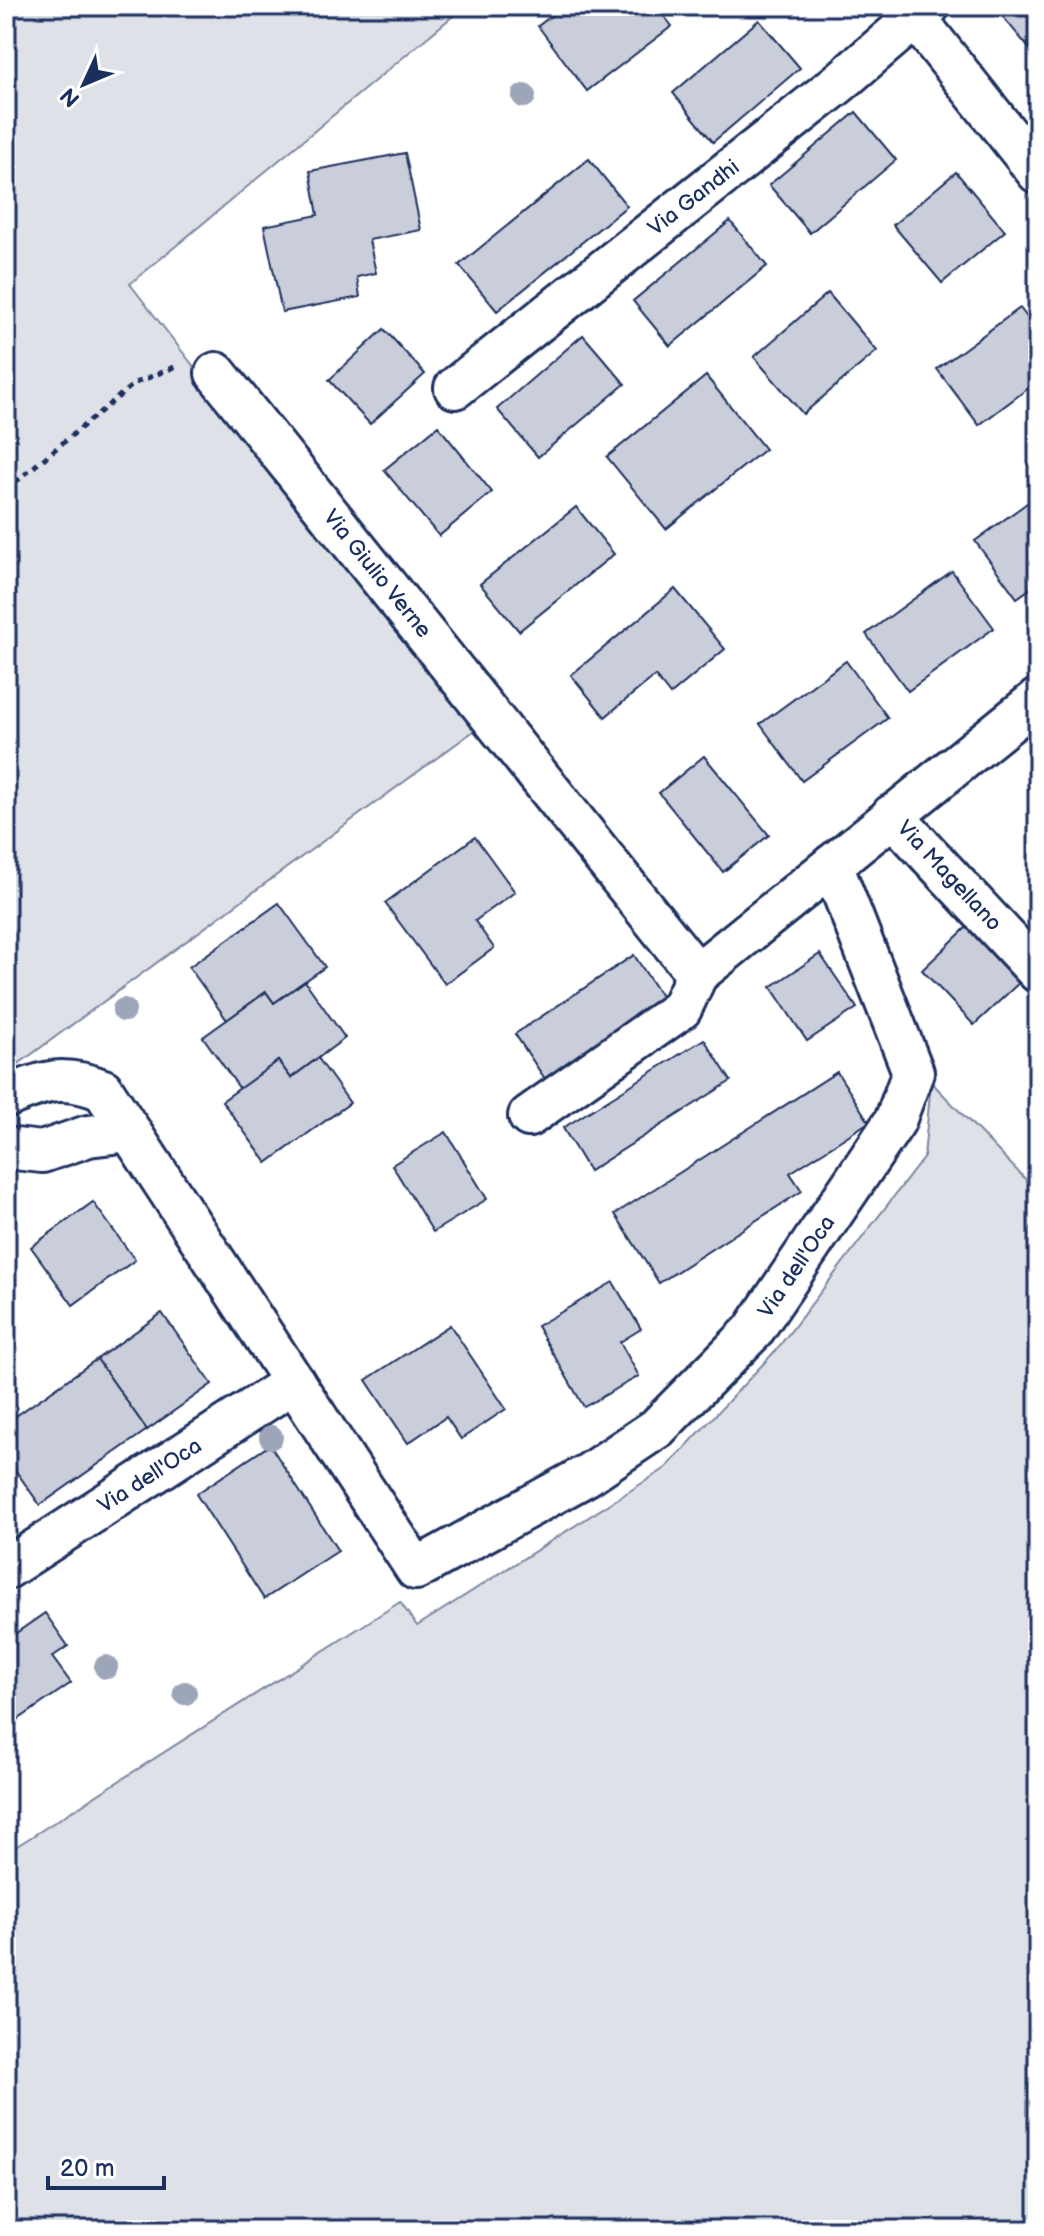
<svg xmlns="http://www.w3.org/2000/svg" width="1044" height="2236" font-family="'Balsamiq Sans',sans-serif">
  <rect width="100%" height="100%" fill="#fff"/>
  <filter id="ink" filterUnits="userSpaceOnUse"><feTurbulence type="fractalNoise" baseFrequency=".0125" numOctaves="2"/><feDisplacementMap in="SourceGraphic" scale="16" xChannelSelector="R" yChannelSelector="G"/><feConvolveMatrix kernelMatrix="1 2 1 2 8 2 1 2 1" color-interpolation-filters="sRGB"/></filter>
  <g filter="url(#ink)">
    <g fill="#dee1e7" stroke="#7c88a2" stroke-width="2">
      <path d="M6,6H465L130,284L475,730L6,1073Z"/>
      <path d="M931,1082L1038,1192V2230H6V1853L400,1602L417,1626L666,1468L777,1349L924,1157Z"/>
    </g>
    <g fill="#caceda" stroke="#1b2f5e" stroke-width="2">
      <path d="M564,6H656L672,26L587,91L538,26Z"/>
      <path d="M994,6H1038V59Z"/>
      <path d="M759,20L800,68L713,142L673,93Z"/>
      <path d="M856,112L896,160L810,233L769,185Z"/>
      <path d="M405,153L421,230L369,240L376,273L357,277L360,297L282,312L264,226L318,215L310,171Z"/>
      <path d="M589,159L627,206L497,311L459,265Z"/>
      <path d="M956,172L1005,231L942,283L893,225Z"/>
      <path d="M730,221L767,266L670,346L633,301Z"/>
      <path d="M828,293L877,351L803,414L754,357Z"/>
      <path d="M1020,308L1038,332V345L1027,353L1038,369V381L979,425L937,369Z"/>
      <path d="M384,329L425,374L370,424L329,380Z"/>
      <path d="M583,335L625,384L538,457L497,409Z"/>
      <path d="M706,376L765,449L666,529L607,457Z"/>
      <path d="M438,426L492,492L439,536L384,470Z"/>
      <path d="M1038,495V583L1017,598L975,541Z"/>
      <path d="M576,507L614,554L519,631L480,584Z"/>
      <path d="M952,571L994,628L908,691L866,634Z"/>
      <path d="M675,589L725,649L670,695L655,676L605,717L571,675Z"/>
      <path d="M846,661L888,718L802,781L760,724Z"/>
      <path d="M704,756L769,835L723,872L659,793Z"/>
      <path d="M475,837L515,892L475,921L494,948L445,984L385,903Z"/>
      <path d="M279,903L325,967L274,1003L266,992L227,1020L189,967Z"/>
      <path d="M971,923L1023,979L974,1025L922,970Z"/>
      <path d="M820,954L857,1008L807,1041L771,987Z"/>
      <path d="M634,955L666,1004L547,1082L515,1034Z"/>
      <path d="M305,981L345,1038L291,1078L278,1061L240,1089L203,1037L266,992L274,1003Z"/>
      <path d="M704,1039L731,1081L589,1171L563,1128Z"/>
      <path d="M318,1058L350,1103L267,1163L222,1101L278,1061L291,1078Z"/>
      <path d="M837,1072L869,1122L790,1173L802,1191L659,1283L615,1214Z"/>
      <path d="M446,1132L487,1199L433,1232L392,1165Z"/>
      <path d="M93,1202L135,1260L73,1305L31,1247Z"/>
      <path d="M613,1282L641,1329L620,1342L639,1376L584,1407L537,1326Z"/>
      <path d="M162,1313L212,1384L147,1430L97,1359Z"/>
      <path d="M450,1325L506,1409L461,1439L446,1417L408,1443L366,1380Z"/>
      <path d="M97,1359L147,1430L40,1505L6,1457V1423Z"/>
      <path d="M270,1445L338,1551L264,1599L196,1494Z"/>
      <path d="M45,1613L68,1646L52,1657L71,1683L6,1728V1640Z"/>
    </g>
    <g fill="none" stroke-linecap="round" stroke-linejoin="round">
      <g stroke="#1b2f5e" stroke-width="46">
        <g id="street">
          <path d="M906,6L1038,173"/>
          <path d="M216,373L697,974L1038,699"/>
          <path d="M455,388L839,83L929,6"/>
          <path d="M892,815L1038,972"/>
          <path d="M6,1097C45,1081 62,1074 103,1090L416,1569L587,1475L657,1428L753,1331L895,1121L913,1072L832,865"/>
          <path d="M529,1116L681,1009L697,974"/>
          <path d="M6,1148L42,1152L88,1136L130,1131"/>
          <path d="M6,1569L294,1382"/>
        </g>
      </g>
      <path stroke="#1b2f5e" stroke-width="5" stroke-dasharray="6 6" stroke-linecap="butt" d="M6,490L135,383L177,366"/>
      <use href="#street" stroke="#fff" stroke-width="40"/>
    </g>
    <g fill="#9da5b9">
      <circle cx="524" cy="96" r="12"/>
      <circle cx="124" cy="1010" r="12"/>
      <circle cx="271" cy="1437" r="12"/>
      <circle cx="106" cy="1667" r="12"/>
      <circle cx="185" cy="1693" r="12"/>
    </g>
  </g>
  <g text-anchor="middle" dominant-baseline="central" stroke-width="6" stroke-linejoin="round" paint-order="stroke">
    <g font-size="22" fill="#1b2f5e" stroke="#fff">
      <text transform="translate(694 198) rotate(-38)">Via Gandhi</text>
      <text transform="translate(377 574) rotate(51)">Via Giulio Verne</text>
      <text transform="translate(949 876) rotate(47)">Via Magellano</text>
      <text transform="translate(797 1267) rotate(-56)">Via dell'Oca</text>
      <text transform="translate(150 1476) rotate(-33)">Via dell'Oca</text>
    </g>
  </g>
  <rect width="1044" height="2236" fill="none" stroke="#fff" stroke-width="32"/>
  <rect x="16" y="16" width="1012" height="2204" fill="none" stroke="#1b2f5e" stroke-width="3" filter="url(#ink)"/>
  <g transform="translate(84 84) rotate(226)" stroke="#ffffff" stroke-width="6" paint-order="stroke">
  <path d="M0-6L14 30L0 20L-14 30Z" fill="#1b2f5e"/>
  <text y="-12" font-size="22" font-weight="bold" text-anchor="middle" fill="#1b2f5e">N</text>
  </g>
  <path d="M48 2176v12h116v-12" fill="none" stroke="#1b2f5e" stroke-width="4"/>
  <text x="60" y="2176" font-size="24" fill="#1b2f5e" stroke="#ffffff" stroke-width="6" paint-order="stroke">20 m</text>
</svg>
